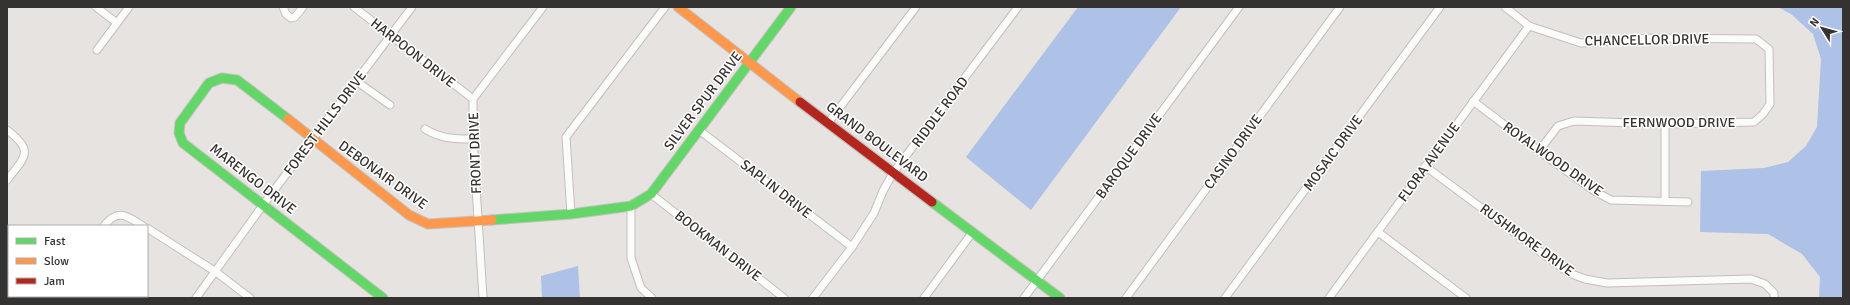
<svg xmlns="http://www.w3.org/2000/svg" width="1850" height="305" font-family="Signika,sans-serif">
  <rect width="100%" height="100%" fill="#e6e3e0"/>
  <g fill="#aec1e6">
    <path d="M1078,7H1181L1031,210L966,157Z"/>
    <path d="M1778,7H1843V298H1819L1820,277L1802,254L1768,234L1700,232L1701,171L1764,168L1788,162L1806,146L1817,127L1821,59L1813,34L1791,14Z"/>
    <path d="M578,266L580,298H542L541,276Z"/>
  </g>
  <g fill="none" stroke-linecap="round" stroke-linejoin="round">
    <g stroke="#c2c0be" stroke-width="9">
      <g id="street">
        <path d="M96,7L117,23"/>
        <path d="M283,7L286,14L291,18L295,17L303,7"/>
        <path d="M354,7L473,99"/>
        <path d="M1505,7L1529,26L1581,43L1653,38L1756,39L1769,49L1770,104L1763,114L1754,122L1665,124L1574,121L1558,126L1539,151"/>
        <path d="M97,50L129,7"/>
        <path d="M356,81L390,105"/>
        <path d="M1473,101L1539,151L1596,192L1611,200L1688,202"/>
        <path d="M828,123L916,7"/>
        <path d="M1665,124V201"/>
        <path d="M425,129C441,139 455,139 473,139"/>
        <path d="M7,130C35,151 25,157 7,180"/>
        <path d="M699,130L852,247"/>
        <path d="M1425,166L1569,273L1585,279L1607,283L1751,279L1765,284L1774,293V298"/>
        <path d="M651,194L784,298"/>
        <path d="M631,206V258L641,288L652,298"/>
        <path d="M571,214L566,137L665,7"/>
        <path d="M104,226C118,208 127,216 143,226"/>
        <path d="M147,228L216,272L250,298"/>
        <path d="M1378,232L1466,298"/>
        <path d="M100,296L103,298"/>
        <path d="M196,298L263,205L412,7"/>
        <path d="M483,298L473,139V99L543,7"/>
        <path d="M813,298L852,247L874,213L883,191L893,173L1018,7"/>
        <path d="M924,298L972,233"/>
        <path d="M1024,298L1239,7"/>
        <path d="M1126,298L1340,7"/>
        <path d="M1225,298L1440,7"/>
        <path d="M1329,298L1529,26"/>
      </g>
    </g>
    <g stroke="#c2c0be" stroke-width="11">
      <g id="fast">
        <path d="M288,119L237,80L222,78L209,83L180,123L179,133L183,143L383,298"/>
        <path d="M932,202L1060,298"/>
        <path d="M492,220L571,214L631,206L651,194L791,7"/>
      </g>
    </g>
    <g stroke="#c2c0be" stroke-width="11">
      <g id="slow">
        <path d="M678,7L800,102"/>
        <path d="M288,119L409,215L428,224L492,220"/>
      </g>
    </g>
    <g stroke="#c2c0be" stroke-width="11">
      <path id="jam" d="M800,102L932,202"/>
    </g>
    <use href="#street" stroke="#fbfbfa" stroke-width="7"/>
    <use href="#fast" stroke="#63d668" stroke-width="9"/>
    <use href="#slow" stroke="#ff974d" stroke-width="9"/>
    <use href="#jam" stroke="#b3261e" stroke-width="9"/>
  </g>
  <g text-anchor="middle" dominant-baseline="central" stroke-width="3" stroke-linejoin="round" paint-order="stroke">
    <g font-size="14" fill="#353331" stroke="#fff">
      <text transform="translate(1647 40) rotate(-1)">CHANCELLOR DRIVE</text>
      <text transform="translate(413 53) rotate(38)">HARPOON DRIVE</text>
      <text transform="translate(703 101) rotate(-53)">SILVER SPUR DRIVE</text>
      <text transform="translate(940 112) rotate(-53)">RIDDLE ROAD</text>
      <text x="1679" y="122">FERNWOOD DRIVE</text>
      <text transform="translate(325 123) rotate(-53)">FOREST HILLS DRIVE</text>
      <text transform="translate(877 142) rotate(37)">GRAND BOULEVARD</text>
      <text transform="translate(1233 152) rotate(-54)">CASINO DRIVE</text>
      <text transform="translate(475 153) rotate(-92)">FRONT DRIVE</text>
      <text transform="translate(1333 153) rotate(-54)">MOSAIC DRIVE</text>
      <text transform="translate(1129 156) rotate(-54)">BAROQUE DRIVE</text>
      <text transform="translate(1553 159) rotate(35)">ROYALWOOD DRIVE</text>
      <text transform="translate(1429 162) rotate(-54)">FLORA AVENUE</text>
      <text transform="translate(383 175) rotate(36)">DEBONAIR DRIVE</text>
      <text transform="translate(253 179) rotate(38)">MARENGO DRIVE</text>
      <text transform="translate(776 189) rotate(38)">SAPLIN DRIVE</text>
      <text transform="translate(1527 240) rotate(36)">RUSHMORE DRIVE</text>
      <text transform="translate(718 246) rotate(38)">BOOKMAN DRIVE</text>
    </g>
  </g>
  <rect width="1850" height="305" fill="none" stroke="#353331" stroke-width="16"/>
  <rect x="8" y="225" width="140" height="72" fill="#ffffff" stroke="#aeadad"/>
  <rect x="16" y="238" width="20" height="6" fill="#63d668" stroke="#aeadad"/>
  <text x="44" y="245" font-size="12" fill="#353331">Fast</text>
  <rect x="16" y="258" width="20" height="6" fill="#ff974d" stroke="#aeadad"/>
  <text x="44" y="265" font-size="12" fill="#353331">Slow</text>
  <rect x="16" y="278" width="20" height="6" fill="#b3261e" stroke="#aeadad"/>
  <text x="44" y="285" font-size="12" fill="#353331">Jam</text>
  <g transform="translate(1822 28) rotate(307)" stroke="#ffffff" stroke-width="3" paint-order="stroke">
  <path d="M0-3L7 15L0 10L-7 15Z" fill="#353331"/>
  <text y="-6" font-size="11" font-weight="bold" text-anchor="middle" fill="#353331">N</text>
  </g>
</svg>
